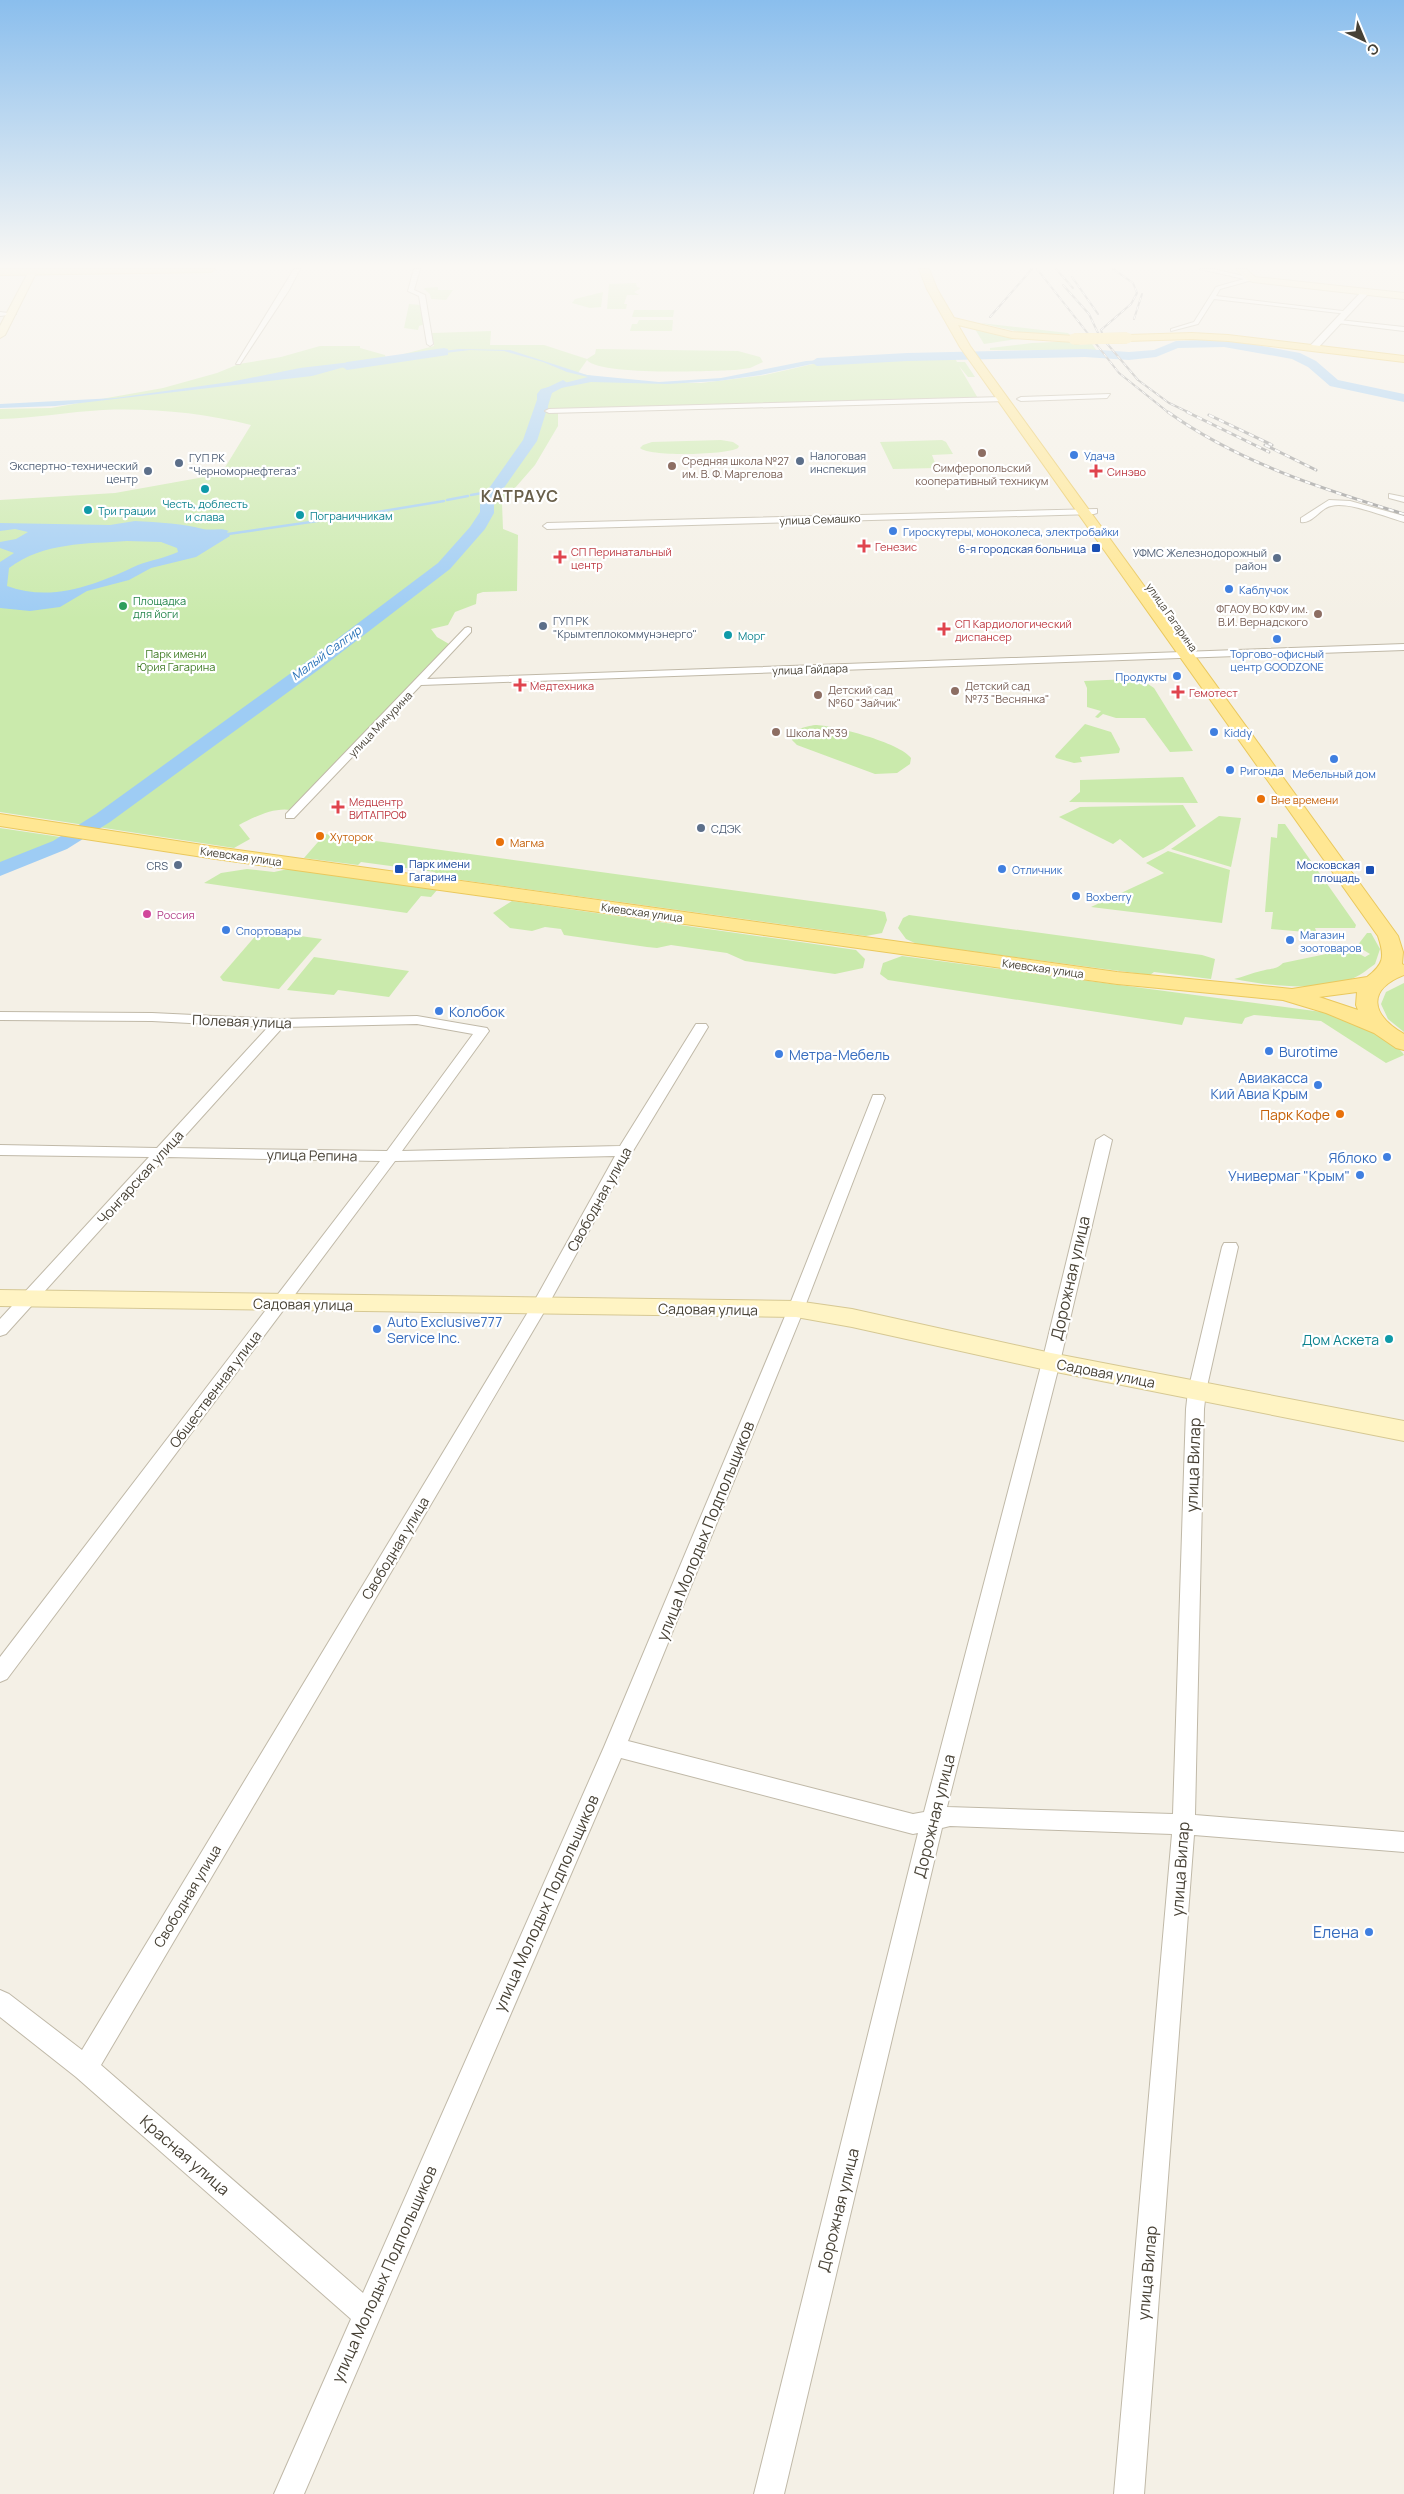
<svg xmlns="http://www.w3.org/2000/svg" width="1404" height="2494" font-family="Manrope,sans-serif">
  <rect width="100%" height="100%" fill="#f4f0e6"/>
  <g fill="#caeaac">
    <path d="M636,283L637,287L641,288L634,292L639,295H627L624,304H627L626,309H607L609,284Z"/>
    <path d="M438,287V290H453L446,300L431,299L430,294L424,289L425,288Z"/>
    <path d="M603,292L601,307L590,308L572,303L575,299Z"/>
    <path d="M409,304L421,305L425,324L419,326L418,330L404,328Z"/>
    <path d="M634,310H674L673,317H632Z"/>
    <path d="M639,320H673L672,331H630L632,324H637Z"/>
    <path d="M980,323L1068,333L1070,335H1032Z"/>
    <path d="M975,329L1017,338V339L984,344Z"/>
    <path d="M491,331L490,345H544L587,359L595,354L596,349L738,351L760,357L763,362L750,368L735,370C710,371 600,376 587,360L578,373L620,382L701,383L765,375L813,364L955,358L957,362H965L975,377H968L959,366L979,400L558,410V426L535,465L502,503L503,529L518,535L517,591L483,592L477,594L476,604L455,612L448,625L431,629L437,637L449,644L410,688L291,810C274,807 254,817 239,825L250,839L234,848L0,812V500L115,493L221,474L251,425C203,413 153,408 103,410C68,412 35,418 0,419V409L51,408L163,388L217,373L239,364L281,357L320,346H360V348L385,355L387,362L405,361L404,354L434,346L432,333Z"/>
    <path d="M1075,341L1080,345L1092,344L1097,351L990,350V348L1032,343Z"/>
    <path d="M721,440L733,442L739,446L738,448C727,455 649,457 640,448L643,445L652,442Z"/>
    <path d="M942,440L946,442L953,454L932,455L937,468L893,469L880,442Z"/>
    <path d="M1129,679L1145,682L1154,688L1193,751L1170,752L1145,718H1116L1103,714L1098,718L1095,717L1101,711L1087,707V688L1084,681Z"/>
    <path d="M1085,724L1111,732L1120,749L1119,753L1080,757L1082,762L1074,763L1056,758L1055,756Z"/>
    <path d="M815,725C833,725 901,743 911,758L910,764L897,773L875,774L797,745L792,740C793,728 805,727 815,725Z"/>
    <path d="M1183,777L1198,803L1069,802L1080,792V780Z"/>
    <path d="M1183,805L1196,826L1163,849L1143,858L1120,839L1113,844L1059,817L1080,807Z"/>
    <path d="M1219,816L1241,818L1231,867L1171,849Z"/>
    <path d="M1278,824H1285L1356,925L1355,928H1315L1317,933L1271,929L1273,912H1265L1271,837L1277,838Z"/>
    <path d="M0,828L67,838L61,844L0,868Z"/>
    <path d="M325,834L876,910L885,912L887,920L882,933L866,936L433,876L435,872L361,862L358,865L304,858Z"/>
    <path d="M1168,851L1230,870L1222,923L1091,907L1164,873L1146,863Z"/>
    <path d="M247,869L274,872L288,869L437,890L431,897L421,896L407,913L204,883L221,873Z"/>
    <path d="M512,901L856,950L865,959L863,968L835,974L745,961L727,953L671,945L657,948L647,947L564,935L561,929L545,927L532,931L510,928L493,913Z"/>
    <path d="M909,915L1202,955L1215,959L1211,979L1154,972L1150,975L917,944L906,939L898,928L903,918Z"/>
    <path d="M264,931L322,939L279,989L223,981L220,977L258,933Z"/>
    <path d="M1367,933H1371L1380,949L1375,964C1367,970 1358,977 1349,980C1311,991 1272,986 1234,979C1243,977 1252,973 1261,971C1271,968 1276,970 1283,963L1350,949L1365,957L1370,954L1357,946Z"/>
    <path d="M902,956L1322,1012C1339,1016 1398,1041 1404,1055L1386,1063L1321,1021L1254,1015L1245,1018L1242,1024L1185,1017L1182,1025L888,980L880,974L883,963Z"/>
    <path d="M314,957L409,971L389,997L338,990L334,995L287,990Z"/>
    <path d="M1404,983V1032L1388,1019L1381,1004L1386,992Z"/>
  </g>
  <g fill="#9eccf4" fill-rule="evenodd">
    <path d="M459,349L510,350L587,375L659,382L721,378L806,361L856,358L859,362L812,364L761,375L718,381L667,384L591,382L551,390L547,397L548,409L537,410V394L541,389L588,377L567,372L543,362L504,351L470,350L404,358V356Z"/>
    <path d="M960,354L962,357L861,362L858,358Z"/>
    <path d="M385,358L386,361L348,366L312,376L55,406L0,408V404L115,398L230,382L300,368Z"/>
    <path d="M135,521C158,522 185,524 203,529C212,531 221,527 229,531L227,532L230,536L196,557L151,568L129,580L87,591L60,607L30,611L0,608V562L14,553L0,548V542L16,539L28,532L15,529L0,531V523L110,525ZM127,541L161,542L177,548L178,552C165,558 151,560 138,565C97,584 53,603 7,586L9,568C44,542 86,544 127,541Z"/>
  </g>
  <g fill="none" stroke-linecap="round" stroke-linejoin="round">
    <g stroke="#9eccf4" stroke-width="2.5">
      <path d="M471,495L494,491"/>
      <path d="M447,500L468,496"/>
      <path d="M341,518L444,501"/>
      <path d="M228,534L338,518"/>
    </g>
    <g fill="#9eccf4" fill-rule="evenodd">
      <path d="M1224,339L1300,353L1316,361L1338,380L1404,394V402L1330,386L1308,367L1292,359L1224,347L1178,348L1156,357L1129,360L1085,357L907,361L817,366L811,362L817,358L907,353L1085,349L1129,352L1154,350L1176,341Z"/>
      <path d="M444,348L448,349V355L347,370L341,366L347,362Z"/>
      <path d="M563,380L569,384L552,393L537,441L501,492L494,505V513L485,529L450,569L321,668L110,822L67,849L0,876V862L53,841L96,814L309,660L438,563L470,527L480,512V505L487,491L523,440L540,391Z"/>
    </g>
    <g stroke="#c0b9a8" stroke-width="2">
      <g id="minor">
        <path d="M294,269H300L289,290L240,364H236Z"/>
        <path d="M414,269H420L414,290L425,295L433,344L430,346L427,344L419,296L408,291Z"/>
        <path d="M1200,269H1213L1256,279L1220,289L1216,296L1351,312L1348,314L1214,299L1198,324L1171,331V329L1194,322L1216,287L1244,279Z"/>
        <path d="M0,312L16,314L0,316Z"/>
        <path d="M1339,320L1404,327V331L1337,323Z"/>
        <path d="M1110,394L1107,398L1021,401L1017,399L1021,397Z"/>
        <path d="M1003,397L1006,401L549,413L545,411L549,409Z"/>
        <path d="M1389,494L1404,497V502L1389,498Z"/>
        <path d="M1329,500L1350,501L1404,516V522C1385,517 1349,501 1331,506C1320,508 1313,524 1301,522V518Z"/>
        <path d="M1097,509V513L1094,514L547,529L543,526L547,523Z"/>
        <path d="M468,627L471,628V632L427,679L1404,644V650L421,685L294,818H286V814L465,628Z"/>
        <path d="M0,1012L152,1013L279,1019L417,1016L487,1028L489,1031L402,1151L620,1146L696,1024H706L708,1027L633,1151L547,1307L101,2065L363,2293L604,1747L788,1309L873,1095H883L885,1098L804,1309L628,1741L913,1814L924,1812L1042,1362L1096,1140L1104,1135L1112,1140L1060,1362L947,1807L1173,1814L1186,1409L1188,1391L1222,1247L1224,1243H1236L1238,1247L1206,1391L1204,1409L1195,1815L1404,1832V1852L1194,1835L1144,2494H1114L1172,1834L950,1826L942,1828L784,2494H754L918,1833L913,1834L621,1758L304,2494H274L351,2319L76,2077L0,2017V1990L9,1994L82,2050L531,1307L615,1156L395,1161L7,1679L0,1682V1657L380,1161L166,1157L6,1334L0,1336V1319L149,1157L0,1155V1145L157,1148L268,1027L152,1021L0,1020ZM417,1024L473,1034L387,1151L174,1148L283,1027Z"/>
      </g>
    </g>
    <g stroke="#c0b9a8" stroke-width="2">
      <path id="tertiary" d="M1363,290L1370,292L1316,350H1310V346Z"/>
    </g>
    <g stroke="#d6c893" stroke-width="2">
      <g id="secondary">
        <path d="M30,269H38L5,335L0,338V326Z"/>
        <path d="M1237,269H1246L1255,277L1404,293V299L1253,282L1245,279Z"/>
        <path d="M0,1290L796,1301L852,1309L1051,1353L1404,1421V1441L1051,1371L852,1327L796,1317L0,1306Z"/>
      </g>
    </g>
    <g stroke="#eac85d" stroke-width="2">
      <g id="primary">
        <path d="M0,269H215L211,272L0,275Z"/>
        <path d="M919,269H929L937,289L954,318L1012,332L1074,336L1079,339L1074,342L1012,338L958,325L970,346L1398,936L1403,952L1402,964L1404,965V975C1366,990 1371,1015 1404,1034V1050L1396,1048L1374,1033L1326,1013L1283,1000L1117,984L216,859L0,826V814L216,847L1117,972L1292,989L1367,977C1384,964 1385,957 1378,936L960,347L927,289ZM1357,992L1356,1005L1358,1010L1319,997Z"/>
        <path d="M1192,333L1228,335L1404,356V362L1228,341L1192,339L1127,341L1122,338L1127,335Z"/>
      </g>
    </g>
    <use href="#minor" fill="#fff" fill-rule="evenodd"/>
    <use href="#tertiary" fill="#fff" fill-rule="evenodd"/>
    <use href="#secondary" fill="#fff4c4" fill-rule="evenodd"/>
    <use href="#primary" fill="#ffe793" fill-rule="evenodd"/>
    <g stroke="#969696" stroke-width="2">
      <g id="rail-far1">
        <path d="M1037,269L1119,373L1169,413"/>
        <path d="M1056,269L1073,288"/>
        <path d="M1072,277L1098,314"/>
        <path d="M1063,285L1089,314L1098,333L1138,380L1169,403L1190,413"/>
        <path d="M990,317L1032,269"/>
        <path d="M1134,319L1142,294"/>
        <path d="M1104,339L1101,330L1131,304L1137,293L1133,283L1113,269"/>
      </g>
    </g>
    <g stroke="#969696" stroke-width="3">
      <g id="rail">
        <path d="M1168,412C1238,462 1322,489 1404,514"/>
        <path d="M1187,412L1269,452"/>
        <path d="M1209,415L1272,445"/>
        <path d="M1265,445L1316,470"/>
      </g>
    </g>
    <use href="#rail-far1" stroke="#fff" stroke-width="1" stroke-dasharray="4.5" stroke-linecap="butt"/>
    <use href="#rail" stroke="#fff" stroke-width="2" stroke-dasharray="5.5" stroke-linecap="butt"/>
    <g stroke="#eac85d" stroke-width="11" stroke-linecap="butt">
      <path id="primary-bridge" d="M1074,339L1127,338"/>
    </g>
    <use href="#primary-bridge" stroke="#ffe793" stroke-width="11"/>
  </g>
  <linearGradient id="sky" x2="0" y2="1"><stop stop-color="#8abeed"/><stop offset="0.43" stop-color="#faf8f4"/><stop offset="1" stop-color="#faf8f4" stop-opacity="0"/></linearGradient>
  <rect width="1404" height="619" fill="url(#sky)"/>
  <g fill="#8d6e63" stroke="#fff" stroke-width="2">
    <circle cx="982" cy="453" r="5"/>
    <circle cx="672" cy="466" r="5"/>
    <circle cx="1318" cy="614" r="5"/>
    <circle cx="955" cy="691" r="5"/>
    <circle cx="818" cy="695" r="5"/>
    <circle cx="776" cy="732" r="5"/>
  </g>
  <g fill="#3f7fe0" stroke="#fff" stroke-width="2">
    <circle cx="1074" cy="455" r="5"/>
    <circle cx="893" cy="531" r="5"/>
    <circle cx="1229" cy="589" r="5"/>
    <circle cx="1277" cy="639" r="5"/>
    <circle cx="1177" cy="676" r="5"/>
    <circle cx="1214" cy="732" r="5"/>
    <circle cx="1334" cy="759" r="5"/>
    <circle cx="1230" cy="770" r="5"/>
    <circle cx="1002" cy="869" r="5"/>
    <circle cx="1076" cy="896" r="5"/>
    <circle cx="226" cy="930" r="5"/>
    <circle cx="1290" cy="940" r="5"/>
    <circle cx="439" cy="1011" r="5"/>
    <circle cx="1269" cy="1051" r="5"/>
    <circle cx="779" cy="1054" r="5"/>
    <circle cx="1318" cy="1085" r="5"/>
    <circle cx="1387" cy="1157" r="5"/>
    <circle cx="1360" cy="1175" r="5"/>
    <circle cx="377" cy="1329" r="5"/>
    <circle cx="1369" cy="1932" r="5"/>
  </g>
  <g fill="#5c6f8a" stroke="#fff" stroke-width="2">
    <circle cx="800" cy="461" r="5"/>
    <circle cx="179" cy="463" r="5"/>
    <circle cx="148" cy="471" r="5"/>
    <circle cx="1277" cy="558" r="5"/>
    <circle cx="543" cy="626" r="5"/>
    <circle cx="701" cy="828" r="5"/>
    <circle cx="178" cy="865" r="5"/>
  </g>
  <g fill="#e0444e" stroke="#fff" stroke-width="2">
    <path d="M1093.5 463.5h5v5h5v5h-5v5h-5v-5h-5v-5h5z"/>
    <path d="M861.5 538.5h5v5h5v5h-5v5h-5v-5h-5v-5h5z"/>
    <path d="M557.5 549.5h5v5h5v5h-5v5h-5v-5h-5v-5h5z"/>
    <path d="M941.5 621.5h5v5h5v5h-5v5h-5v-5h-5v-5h5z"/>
    <path d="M517.5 677.5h5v5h5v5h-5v5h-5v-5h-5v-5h5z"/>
    <path d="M1175.5 684.5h5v5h5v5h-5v5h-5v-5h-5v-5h5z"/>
    <path d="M335.5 799.5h5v5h5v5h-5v5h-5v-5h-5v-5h5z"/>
  </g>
  <g fill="#0f9aa8" stroke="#fff" stroke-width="2">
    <circle cx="205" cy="489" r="5"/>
    <circle cx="88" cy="510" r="5"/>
    <circle cx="300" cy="515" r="5"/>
    <circle cx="728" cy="635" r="5"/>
    <circle cx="1389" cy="1339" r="5"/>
  </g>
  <g fill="#1a4fb4" stroke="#fff" stroke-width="2">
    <rect x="1091" y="543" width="10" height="10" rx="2.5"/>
    <rect x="394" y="864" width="10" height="10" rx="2.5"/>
    <rect x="1365" y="865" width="10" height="10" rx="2.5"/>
  </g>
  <circle fill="#2e9e5b" stroke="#fff" stroke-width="2" cx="123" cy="606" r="5"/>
  <g fill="#e8710a" stroke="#fff" stroke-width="2">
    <circle cx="1261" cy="799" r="5"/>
    <circle cx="320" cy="836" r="5"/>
    <circle cx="500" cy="842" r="5"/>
    <circle cx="1340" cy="1114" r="5"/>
  </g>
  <circle fill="#d1479c" stroke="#fff" stroke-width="2" cx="147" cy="914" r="5"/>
  <g text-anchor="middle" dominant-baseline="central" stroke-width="4.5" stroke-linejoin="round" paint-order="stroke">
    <g font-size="11" fill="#4e5e75" stroke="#fff" text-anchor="start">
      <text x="810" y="455">Налоговая<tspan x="810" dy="13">инспекция</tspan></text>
      <text x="189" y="457">ГУП РК<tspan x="189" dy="13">"Черноморнефтегаз"</tspan></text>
      <text x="138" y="465" text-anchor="end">Экспертно-технический<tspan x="138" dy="13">центр</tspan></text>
      <text x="1267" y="552" text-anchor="end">УФМС Железнодорожный<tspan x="1267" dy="13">район</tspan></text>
      <text x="553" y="620">ГУП РК<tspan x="553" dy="13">"Крымтеплокоммунэнерго"</tspan></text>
      <text x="711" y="828">СДЭК</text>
      <text x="168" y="865" text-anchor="end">CRS</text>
    </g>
    <g font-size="11" fill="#366cbe" stroke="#fff" text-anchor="start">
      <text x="1084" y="455">Удача</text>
      <text x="903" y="531">Гироскутеры, моноколеса, электробайки</text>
      <text x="1239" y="589">Каблучок</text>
      <text x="1277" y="653" text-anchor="middle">Торгово-офисный<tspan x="1277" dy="13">центр GOODZONE</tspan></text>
      <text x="1167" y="676" text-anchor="end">Продукты</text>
      <text x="1224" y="732">Kiddy</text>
      <text x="1240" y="770">Ригонда</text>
      <text x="1334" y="773" text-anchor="middle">Мебельный дом</text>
      <text x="1012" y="869">Отличник</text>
      <text x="1086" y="896">Boxberry</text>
      <text x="236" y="930">Спортовары</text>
      <text x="1300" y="934">Магазин<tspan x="1300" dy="13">зоотоваров</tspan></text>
    </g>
    <g font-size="11" fill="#785e54" stroke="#fff" text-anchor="start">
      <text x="682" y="460">Средняя школа №27<tspan x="682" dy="13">им. В. Ф. Маргелова</tspan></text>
      <text x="982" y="467" text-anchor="middle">Симферопольский<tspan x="982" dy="13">кооперативный техникум</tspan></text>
      <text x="1308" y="608" text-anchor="end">ФГАОУ ВО КФУ им.<tspan x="1308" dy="13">В.И. Вернадского</tspan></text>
      <text x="965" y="685">Детский сад<tspan x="965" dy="13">№73 "Веснянка"</tspan></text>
      <text x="828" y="689">Детский сад<tspan x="828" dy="13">№60 "Зайчик"</tspan></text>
      <text x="786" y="732">Школа №39</text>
    </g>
    <g font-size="11" fill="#be3a42" stroke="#fff" text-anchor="start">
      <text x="1107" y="471">Синэво</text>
      <text x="875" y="546">Генезис</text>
      <text x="571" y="551">СП Перинатальный<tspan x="571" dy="13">центр</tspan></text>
      <text x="955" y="623">СП Кардиологический<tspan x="955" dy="13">диспансер</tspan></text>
      <text x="530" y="685">Медтехника</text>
      <text x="1189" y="692">Гемотест</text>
      <text x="349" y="801">Медцентр<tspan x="349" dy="13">ВИТАПРОФ</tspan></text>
    </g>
    <g font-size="11" fill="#0d838f" stroke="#fff" text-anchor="start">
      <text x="205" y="503" text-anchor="middle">Честь, доблесть<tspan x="205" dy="13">и слава</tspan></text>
      <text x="98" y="510">Три грации</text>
      <text x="310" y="515">Пограничникам</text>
      <text x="738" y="635">Морг</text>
    </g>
    <g font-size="11" fill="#474135" stroke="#fff">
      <text transform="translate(820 519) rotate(-2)">улица Семашко</text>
      <text transform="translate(1172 617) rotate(55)">улица Гагарина</text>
      <text transform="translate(810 669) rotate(-2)">улица Гайдара</text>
      <text transform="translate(380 724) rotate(-46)">улица Мичурина</text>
      <text transform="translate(241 856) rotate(8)">Киевская улица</text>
      <text transform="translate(642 912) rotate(8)">Киевская улица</text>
      <text transform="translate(1043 968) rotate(8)">Киевская улица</text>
    </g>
    <g font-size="11" fill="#164399" stroke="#fff" text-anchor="end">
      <text x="1086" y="548">6-я городская больница</text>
      <text x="409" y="863" text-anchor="start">Парк имени<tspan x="409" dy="13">Гагарина</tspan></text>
      <text x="1360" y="864">Московская<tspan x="1360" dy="13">площадь</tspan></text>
    </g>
    <g font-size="11" fill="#27864d" stroke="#fff" text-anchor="start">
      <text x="133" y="600">Площадка<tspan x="133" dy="13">для йоги</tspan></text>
    </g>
    <g font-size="11" fill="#407c25" stroke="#fff">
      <text x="176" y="653">Парк имени<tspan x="176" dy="13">Юрия Гагарина</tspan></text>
    </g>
    <g font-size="11" fill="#c56008" stroke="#fff" text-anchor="start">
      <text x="1271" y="799">Вне времени</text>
      <text x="330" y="836">Хуторок</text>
      <text x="510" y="842">Магма</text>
    </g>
    <g font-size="11" fill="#b23c85" stroke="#fff" text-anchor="start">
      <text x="157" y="914">Россия</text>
    </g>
    <g font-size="12" font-style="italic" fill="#2872b8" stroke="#fff">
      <text transform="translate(326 653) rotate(-36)">Малый Салгир</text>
    </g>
    <g font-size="14" fill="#366cbe" stroke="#fff" text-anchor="start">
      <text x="449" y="1011">Колобок</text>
      <text x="1279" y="1051">Burotime</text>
      <text x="789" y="1054">Метра-Мебель</text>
      <text x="1308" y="1077" text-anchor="end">Авиакасса<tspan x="1308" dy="16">Кий Авиа Крым</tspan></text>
      <text x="1377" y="1157" text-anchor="end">Яблоко</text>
      <text x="1350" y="1175" text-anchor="end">Универмаг "Крым"</text>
      <text x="387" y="1321">Auto Exclusive777<tspan x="387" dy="16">Service Inc.</tspan></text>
    </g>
    <g font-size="14" fill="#474135" stroke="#fff">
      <text transform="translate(242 1021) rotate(2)">Полевая улица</text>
      <text transform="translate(312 1155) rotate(1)">улица Репина</text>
      <text transform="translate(140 1177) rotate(-48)">Чонгарская улица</text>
      <text transform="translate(599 1199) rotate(-61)">Свободная улица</text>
      <text transform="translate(303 1304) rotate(1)">Садовая улица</text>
      <text transform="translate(708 1309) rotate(1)">Садовая улица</text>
      <text transform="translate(1106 1373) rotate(11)">Садовая улица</text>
      <text transform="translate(215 1389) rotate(-53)">Общественная улица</text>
      <text transform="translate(395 1548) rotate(-59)">Свободная улица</text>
      <text transform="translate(187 1896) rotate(-59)">Свободная улица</text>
    </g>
    <g font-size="14" fill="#c56008" stroke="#fff" text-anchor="end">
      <text x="1330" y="1114">Парк Кофе</text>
    </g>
    <g font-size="14" fill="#0d838f" stroke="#fff" text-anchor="end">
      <text x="1379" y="1339">Дом Аскета</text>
    </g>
    <g font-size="16" font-weight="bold" letter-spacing="1" fill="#6a604b" stroke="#fff">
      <text x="520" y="496">КАТРАУС</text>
    </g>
    <g font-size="16" fill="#474135" stroke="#fff">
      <text transform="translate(1070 1278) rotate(-77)">Дорожная улица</text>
      <text transform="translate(1193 1465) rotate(-88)">улица Вилар</text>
      <text transform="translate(705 1531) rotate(-68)">улица Молодых Подпольщиков</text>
      <text transform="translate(934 1816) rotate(-76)">Дорожная улица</text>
      <text transform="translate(1180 1869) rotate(-86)">улица Вилар</text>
      <text transform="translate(546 1903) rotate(-66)">улица Молодых Подпольщиков</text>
      <text transform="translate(185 2155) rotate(41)">Красная улица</text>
      <text transform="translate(838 2210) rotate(-76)">Дорожная улица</text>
      <text transform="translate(1147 2273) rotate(-85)">улица Вилар</text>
      <text transform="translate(384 2274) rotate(-66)">улица Молодых Подпольщиков</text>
    </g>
    <g font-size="16" fill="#366cbe" stroke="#fff" text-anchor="end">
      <text x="1359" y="1932">Елена</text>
    </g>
  </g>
  <g transform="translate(1364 40) rotate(136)" stroke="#ffffff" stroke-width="4" paint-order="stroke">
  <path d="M0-4L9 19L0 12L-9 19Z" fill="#474135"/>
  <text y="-8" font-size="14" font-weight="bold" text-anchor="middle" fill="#474135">С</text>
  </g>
</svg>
